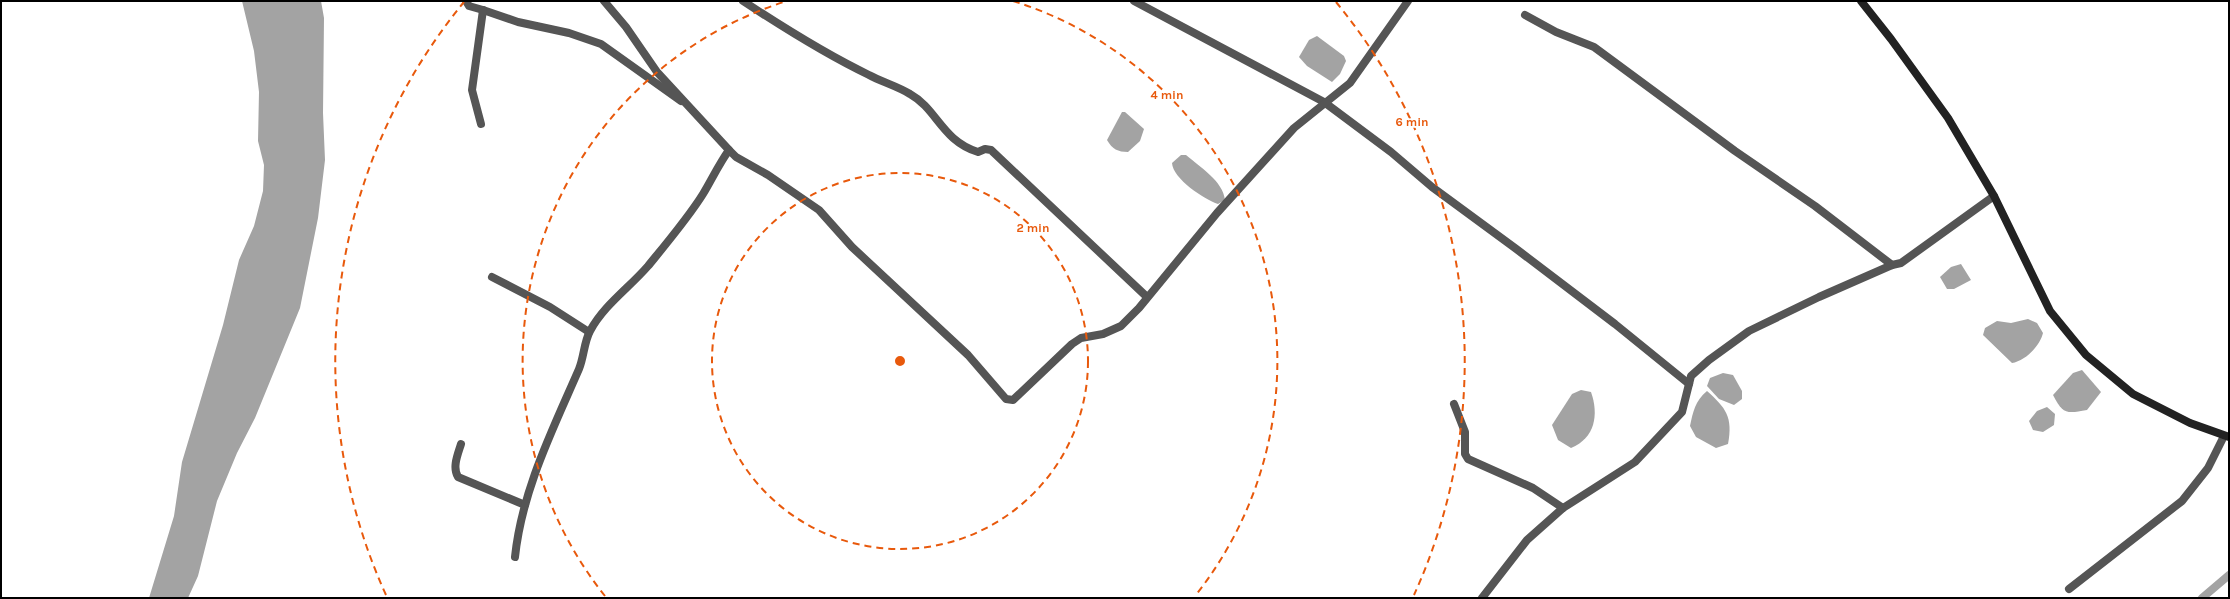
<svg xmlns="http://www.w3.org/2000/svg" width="2230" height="599" font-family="Karla,sans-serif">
  <rect width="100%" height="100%" fill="#fff"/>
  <g fill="#a3a3a3">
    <path d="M242,1H321L324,18L323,113L325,160L318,218L300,308L255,418L237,453L217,501L198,576L188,598H149L174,516L182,462L223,325L239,260L254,226L263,191L264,165L258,141L259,92L254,51Z"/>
    <path d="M1317,36L1344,56L1346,61L1340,74L1332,82L1307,66L1299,57L1309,40Z"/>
    <path d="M1122,112H1125L1144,129L1140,141L1128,152C1118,152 1112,149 1107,140Z"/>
    <path d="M1181,155H1186C1200,167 1223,181 1225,200L1218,204C1204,199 1173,179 1172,163Z"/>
    <path d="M1961,264L1971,280L1954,289H1947L1940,277L1951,267Z"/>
    <path d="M2028,319L2037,323L2043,333C2040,346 2025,361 2012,363L1983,335L1985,328L1997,321L2011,323Z"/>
    <path d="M2082,370L2101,392L2087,410C2066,414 2063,414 2053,395L2073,373Z"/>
    <path d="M1723,373L1733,375L1742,391V399L1734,405L1719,399L1707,386L1710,378Z"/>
    <path d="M1581,390L1591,392C1599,415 1595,438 1571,448L1558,440L1552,425L1572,394Z"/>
    <path d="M1707,391C1726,408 1733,417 1728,444L1716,448L1696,437L1690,426C1693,412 1695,401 1707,391Z"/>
    <path d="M2047,407L2055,414L2054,425L2043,432L2033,430L2029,421L2037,411Z"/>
  </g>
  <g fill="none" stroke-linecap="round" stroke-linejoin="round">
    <path stroke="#a3a3a3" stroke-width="8" d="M2202,598L2229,575"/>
    <g stroke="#555" stroke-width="8">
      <path d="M466,1L469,6L483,10L518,22L569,33L601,44L681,101"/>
      <path d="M604,1L626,27L657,72L729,150"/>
      <path d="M743,1C784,28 825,54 869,75C882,82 897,86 910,94C937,109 942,141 978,152L985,149L991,150L1147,297"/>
      <path d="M1134,1L1324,102L1391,152L1432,187L1515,248L1615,324L1689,384"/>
      <path d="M1525,15L1556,32L1594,47L1735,151L1815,206L1892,265"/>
      <path d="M481,124L472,90L483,10"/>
      <path d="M492,277L550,307L589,332"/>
      <path d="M1454,404L1465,432V454L1468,459L1533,488L1563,508"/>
      <path d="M461,444C458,454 452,467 458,477L525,505"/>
      <path d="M515,557C522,490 553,429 579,369C584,357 584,342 590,331C604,305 629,288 648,266C666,244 688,218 703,194C712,179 719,164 729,150L736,157L768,175L819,210L852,247L968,355L1006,399L1013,400L1072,344L1081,338L1103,334L1121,326L1139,308L1217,213L1294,128L1350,83L1408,1"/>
      <path d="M2069,589L2182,501L2208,468L2224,436"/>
      <path d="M1482,598L1527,540L1563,508L1635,462L1682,412L1691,376L1709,360L1749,331L1819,297L1892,265L1901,263L1994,196"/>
    </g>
    <path stroke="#222" stroke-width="8" d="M1861,1L1891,39L1948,118L1994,196L2050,311L2086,355L2133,394L2190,423L2229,437"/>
  </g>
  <g fill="none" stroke="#e8590c" stroke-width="2" stroke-dasharray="7 5">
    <circle cx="900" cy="361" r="188"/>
    <path d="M605 596A377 377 0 0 1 787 1M1013 1A377 377 0 0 1 1195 596"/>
    <path d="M386 595A565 565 0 0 1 464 2M1336 2A565 565 0 0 1 1414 595"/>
  </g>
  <circle cx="900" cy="361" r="6" fill="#e8590c" stroke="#fff" stroke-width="2"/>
  <g font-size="12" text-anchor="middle" font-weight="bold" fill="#e8590c" stroke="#fff" stroke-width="3.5" stroke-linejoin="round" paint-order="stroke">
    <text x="1167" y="99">4 min</text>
    <text x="1412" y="126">6 min</text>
    <text x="1033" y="232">2 min</text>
  </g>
  <rect width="2230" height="599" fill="none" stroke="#000000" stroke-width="4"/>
</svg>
